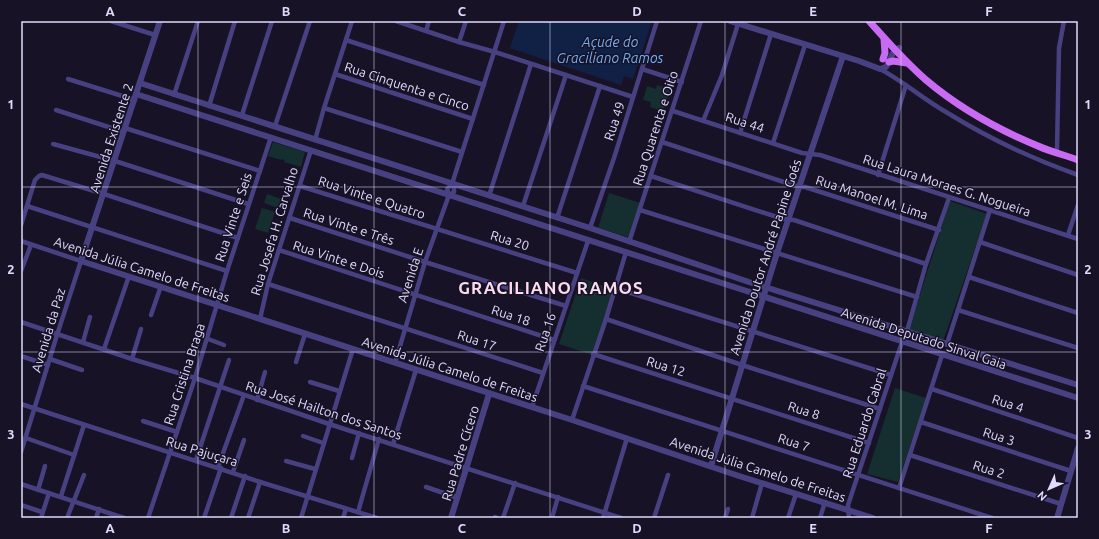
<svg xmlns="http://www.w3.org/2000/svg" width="1099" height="539" font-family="Ubuntu,sans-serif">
  <rect width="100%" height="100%" fill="#171226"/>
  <g fill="#152f30">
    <path d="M657,85L671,89L663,111L650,107L651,102L643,100L647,86L656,89Z"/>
    <path d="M273,142L305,152L301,167L284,162L285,160L282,159L281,160L268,156Z"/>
    <path d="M609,193L640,203L628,237L598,228Z"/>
    <path d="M267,194L281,199L278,208L264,203Z"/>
    <path d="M950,201L987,214L943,341L909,329Z"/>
    <path d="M262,208L275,212L268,233L255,229Z"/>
    <path d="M581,278L614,290L593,355L559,344Z"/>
    <path d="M895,388L926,398L898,482L867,474Z"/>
  </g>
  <path fill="#112146" d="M519,21H652L633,79L624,76L621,85L510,48Z"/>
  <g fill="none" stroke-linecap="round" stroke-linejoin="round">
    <g stroke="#484181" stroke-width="4.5">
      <path d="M111,21L155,35"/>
      <path d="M396,21L459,42L495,52L633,97"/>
      <path d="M426,31L429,21"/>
      <path d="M346,40L484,85"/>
      <path d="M459,42L466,21"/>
      <path d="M642,69L682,82"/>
      <path d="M880,69C903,81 923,99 946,112C988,138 1032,159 1078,175"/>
      <path d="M335,74L473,119"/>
      <path d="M68,79L135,100"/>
      <path d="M174,95L198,21"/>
      <path d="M209,106L235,21"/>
      <path d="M324,108L462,152"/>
      <path d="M56,110L124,132"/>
      <path d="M673,111L802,153L820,155L1078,239"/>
      <path d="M242,115L272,21"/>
      <path d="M703,121L722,75L738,24"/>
      <path d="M275,126L310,21"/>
      <path d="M125,128L260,171"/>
      <path d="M740,133L771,34"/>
      <path d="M315,140L324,108L352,21"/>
      <path d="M662,142L799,187H805L939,230"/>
      <path d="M773,143L805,45"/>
      <path d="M53,144L115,161L248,204"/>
      <path d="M1057,149L1059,48L1064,21"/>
      <path d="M878,175L906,85"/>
      <path d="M651,176L783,219L794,220L926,264"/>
      <path d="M300,186L577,273"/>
      <path d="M449,195L447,189L452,184L504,21"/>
      <path d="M489,196L531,64"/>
      <path d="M27,206L227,271"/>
      <path d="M523,206L566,75"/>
      <path d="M640,210L917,297"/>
      <path d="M290,218L425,262L566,306"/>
      <path d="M557,218L600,86"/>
      <path d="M21,225L35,180L39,176L42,175L104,194L238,238"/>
      <path d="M590,228L614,158L657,21"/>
      <path d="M1068,235L1078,205"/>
      <path d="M21,241L81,261L57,335L21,452"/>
      <path d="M629,242L701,21"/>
      <path d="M980,242L1078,275"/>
      <path d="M279,250L554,340"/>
      <path d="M21,271L31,245"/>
      <path d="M969,277L1078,313"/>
      <path d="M268,284L543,373"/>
      <path d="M615,288L891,375"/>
      <path d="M958,310L1078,348"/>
      <path d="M151,315L161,286"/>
      <path d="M260,319L268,284L311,150"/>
      <path d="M606,319L742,365L880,409"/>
      <path d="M21,322L132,359L195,378L329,424L621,518"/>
      <path d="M907,331L926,264L949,198"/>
      <path d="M208,339L224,345"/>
      <path d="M83,342L90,317"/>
      <path d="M947,344L990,210"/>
      <path d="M104,349L129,276"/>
      <path d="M593,354L869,443"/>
      <path d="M21,356L48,365"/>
      <path d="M50,359L82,370"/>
      <path d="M132,359L141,329"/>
      <path d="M296,362L305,334"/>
      <path d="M395,363L425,262L449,195L454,192V187L452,184"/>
      <path d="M310,382L339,391"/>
      <path d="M583,386L992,518"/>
      <path d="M932,389L1078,438"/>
      <path d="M257,400L265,372"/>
      <path d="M21,404L260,482L377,518"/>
      <path d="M532,407L588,241"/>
      <path d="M572,420L606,319L626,252"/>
      <path d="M143,421L177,432"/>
      <path d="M921,422L1071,471"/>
      <path d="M303,436L323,443"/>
      <path d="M26,438L74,455"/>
      <path d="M393,444L416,370"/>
      <path d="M910,455L1061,504"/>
      <path d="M352,458L359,433"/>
      <path d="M196,460L229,360"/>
      <path d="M286,461L315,469"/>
      <path d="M218,467L244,395"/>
      <path d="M233,472L244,440"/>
      <path d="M21,484L124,518"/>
      <path d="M426,487L458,498"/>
      <path d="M899,488L942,355"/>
      <path d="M38,490L45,466"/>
      <path d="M61,496L84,425"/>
      <path d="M21,505L42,512"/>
      <path d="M358,512L379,439"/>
      <path d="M495,517L497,518"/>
      <path d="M41,518L49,493"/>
      <path d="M67,518L84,475"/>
      <path d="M96,518L99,509"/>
      <path d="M148,518L195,378L227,271L271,137"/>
      <path d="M204,518L221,468"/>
      <path d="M231,518L245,476"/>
      <path d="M248,518L260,482"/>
      <path d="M301,518L353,349"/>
      <path d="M343,518L346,509"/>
      <path d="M503,518L515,483"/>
      <path d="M552,518L558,497"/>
      <path d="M603,518L627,438"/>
      <path d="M654,518L668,475"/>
      <path d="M725,518L728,509"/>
      <path d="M752,518L762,483"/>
      <path d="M788,518L796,494"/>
      <path d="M820,518L825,502"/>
      <path d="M849,518L848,505L902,342"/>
    </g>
    <g stroke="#484181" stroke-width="6">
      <path d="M160,21L81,261L572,420L736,475L873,518"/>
      <path d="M730,21L859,61L880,69L886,67L893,53L899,48"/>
      <path d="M140,83L590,228L749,282L1078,385"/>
      <path d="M136,94C451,194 764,298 1078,398"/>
      <path d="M711,466L777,253L843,56"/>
      <path d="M451,518L489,394"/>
      <path d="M1057,518L1078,448"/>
    </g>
    <g stroke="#c96bf2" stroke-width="7">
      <path d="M869,21C887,41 905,62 926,80C958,107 999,130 1038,146C1051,152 1065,155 1078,160"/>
      <path d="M883,59L885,53L884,39"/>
      <path d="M889,62L893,61L907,63"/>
    </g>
  </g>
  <path fill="none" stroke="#e0dafc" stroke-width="1" stroke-opacity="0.55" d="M198,21V518M374,21V518M550,21V518M725,21V518M901,21V518M21,187H1078M21,352H1078"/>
  <g text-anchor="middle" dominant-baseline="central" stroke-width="3" stroke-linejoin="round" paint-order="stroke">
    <g font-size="13" fill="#e0dafc" stroke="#171226">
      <text transform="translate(407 86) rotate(18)">Rua Cinquenta e Cinco</text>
      <text transform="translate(614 121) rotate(-72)">Rua 49</text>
      <text transform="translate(745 122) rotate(18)">Rua 44</text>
      <text transform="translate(655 128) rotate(-72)">Rua Quarenta e Oito</text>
      <text transform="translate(111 138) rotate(-72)">Avenida Existente 2</text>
      <text transform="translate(947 185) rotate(18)">Rua Laura Moraes G. Nogueira</text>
      <text transform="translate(372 197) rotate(18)">Rua Vinte e Quatro</text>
      <text transform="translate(872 197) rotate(18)">Rua Manoel M. Lima</text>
      <text transform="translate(233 217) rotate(-72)">Rua Vinte e Seis</text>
      <text transform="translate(349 226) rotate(18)">Rua Vinte e Três</text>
      <text transform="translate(274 231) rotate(-73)">Rua Josefa H. Carvalho</text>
      <text transform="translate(510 240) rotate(17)">Rua 20</text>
      <text transform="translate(765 257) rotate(-72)">Avenida Doutor André Papine Goés</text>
      <text transform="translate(339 259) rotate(18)">Rua Vinte e Dois</text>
      <text transform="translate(142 269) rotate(18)">Avenida Júlia Camelo de Freitas</text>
      <text transform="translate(410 275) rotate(-72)">Avenida E</text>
      <text transform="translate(511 315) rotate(18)">Rua 18</text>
      <text transform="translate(48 330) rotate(-73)">Avenida da Paz</text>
      <text transform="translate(545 332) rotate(-71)">Rua 16</text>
      <text transform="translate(924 338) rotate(18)">Avenida Deputado Sinval Gaia</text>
      <text transform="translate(477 340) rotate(18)">Rua 17</text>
      <text transform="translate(666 366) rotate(17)">Rua 12</text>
      <text transform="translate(450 369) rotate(18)">Avenida Júlia Camelo de Freitas</text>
      <text transform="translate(184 374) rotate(-72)">Rua Cristina Braga</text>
      <text transform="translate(1008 403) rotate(18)">Rua 4</text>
      <text transform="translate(324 410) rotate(18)">Rua José Hailton dos Santos</text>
      <text transform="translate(804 410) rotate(18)">Rua 8</text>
      <text transform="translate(864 423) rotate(-72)">Rua Eduardo Cabral</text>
      <text transform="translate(999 436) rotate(18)">Rua 3</text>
      <text transform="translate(794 442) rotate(18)">Rua 7</text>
      <text transform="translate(202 451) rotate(17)">Rua Pajuçara</text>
      <text transform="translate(460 453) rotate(-73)">Rua Padre Cícero</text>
      <text transform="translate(758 469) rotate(18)">Avenida Júlia Camelo de Freitas</text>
      <text transform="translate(989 469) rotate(18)">Rua 2</text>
    </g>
    <g font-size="14" font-style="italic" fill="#71aef3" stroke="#171226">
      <text x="610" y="42">Açude do<tspan x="610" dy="16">Graciliano Ramos</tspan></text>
    </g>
    <g font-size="17" font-weight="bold" letter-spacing="1" fill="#fcdcee" stroke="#171226">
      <text x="551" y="287">GRACILIANO RAMOS</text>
    </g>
  </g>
  <rect width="1099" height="539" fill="none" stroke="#171226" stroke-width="44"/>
  <g transform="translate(1049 489) rotate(225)" stroke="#171226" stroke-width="3" paint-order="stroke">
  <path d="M0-3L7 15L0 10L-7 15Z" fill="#e0dafc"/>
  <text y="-6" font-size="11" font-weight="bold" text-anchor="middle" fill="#e0dafc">N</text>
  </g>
  <rect x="22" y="22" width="1055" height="495" fill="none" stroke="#e0dafc" stroke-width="1.5"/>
  <g font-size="13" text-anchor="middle" font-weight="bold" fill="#e0dafc">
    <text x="110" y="16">A</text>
    <text x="286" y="16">B</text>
    <text x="462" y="16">C</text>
    <text x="637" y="16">D</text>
    <text x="813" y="16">E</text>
    <text x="989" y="16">F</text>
    <text x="11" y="109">1</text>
    <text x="1088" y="109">1</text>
    <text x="11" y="274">2</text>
    <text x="1088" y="274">2</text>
    <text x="11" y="439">3</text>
    <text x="1088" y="439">3</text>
    <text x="110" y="533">A</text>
    <text x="286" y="533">B</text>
    <text x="462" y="533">C</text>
    <text x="637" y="533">D</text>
    <text x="813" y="533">E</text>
    <text x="989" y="533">F</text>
  </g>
</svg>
